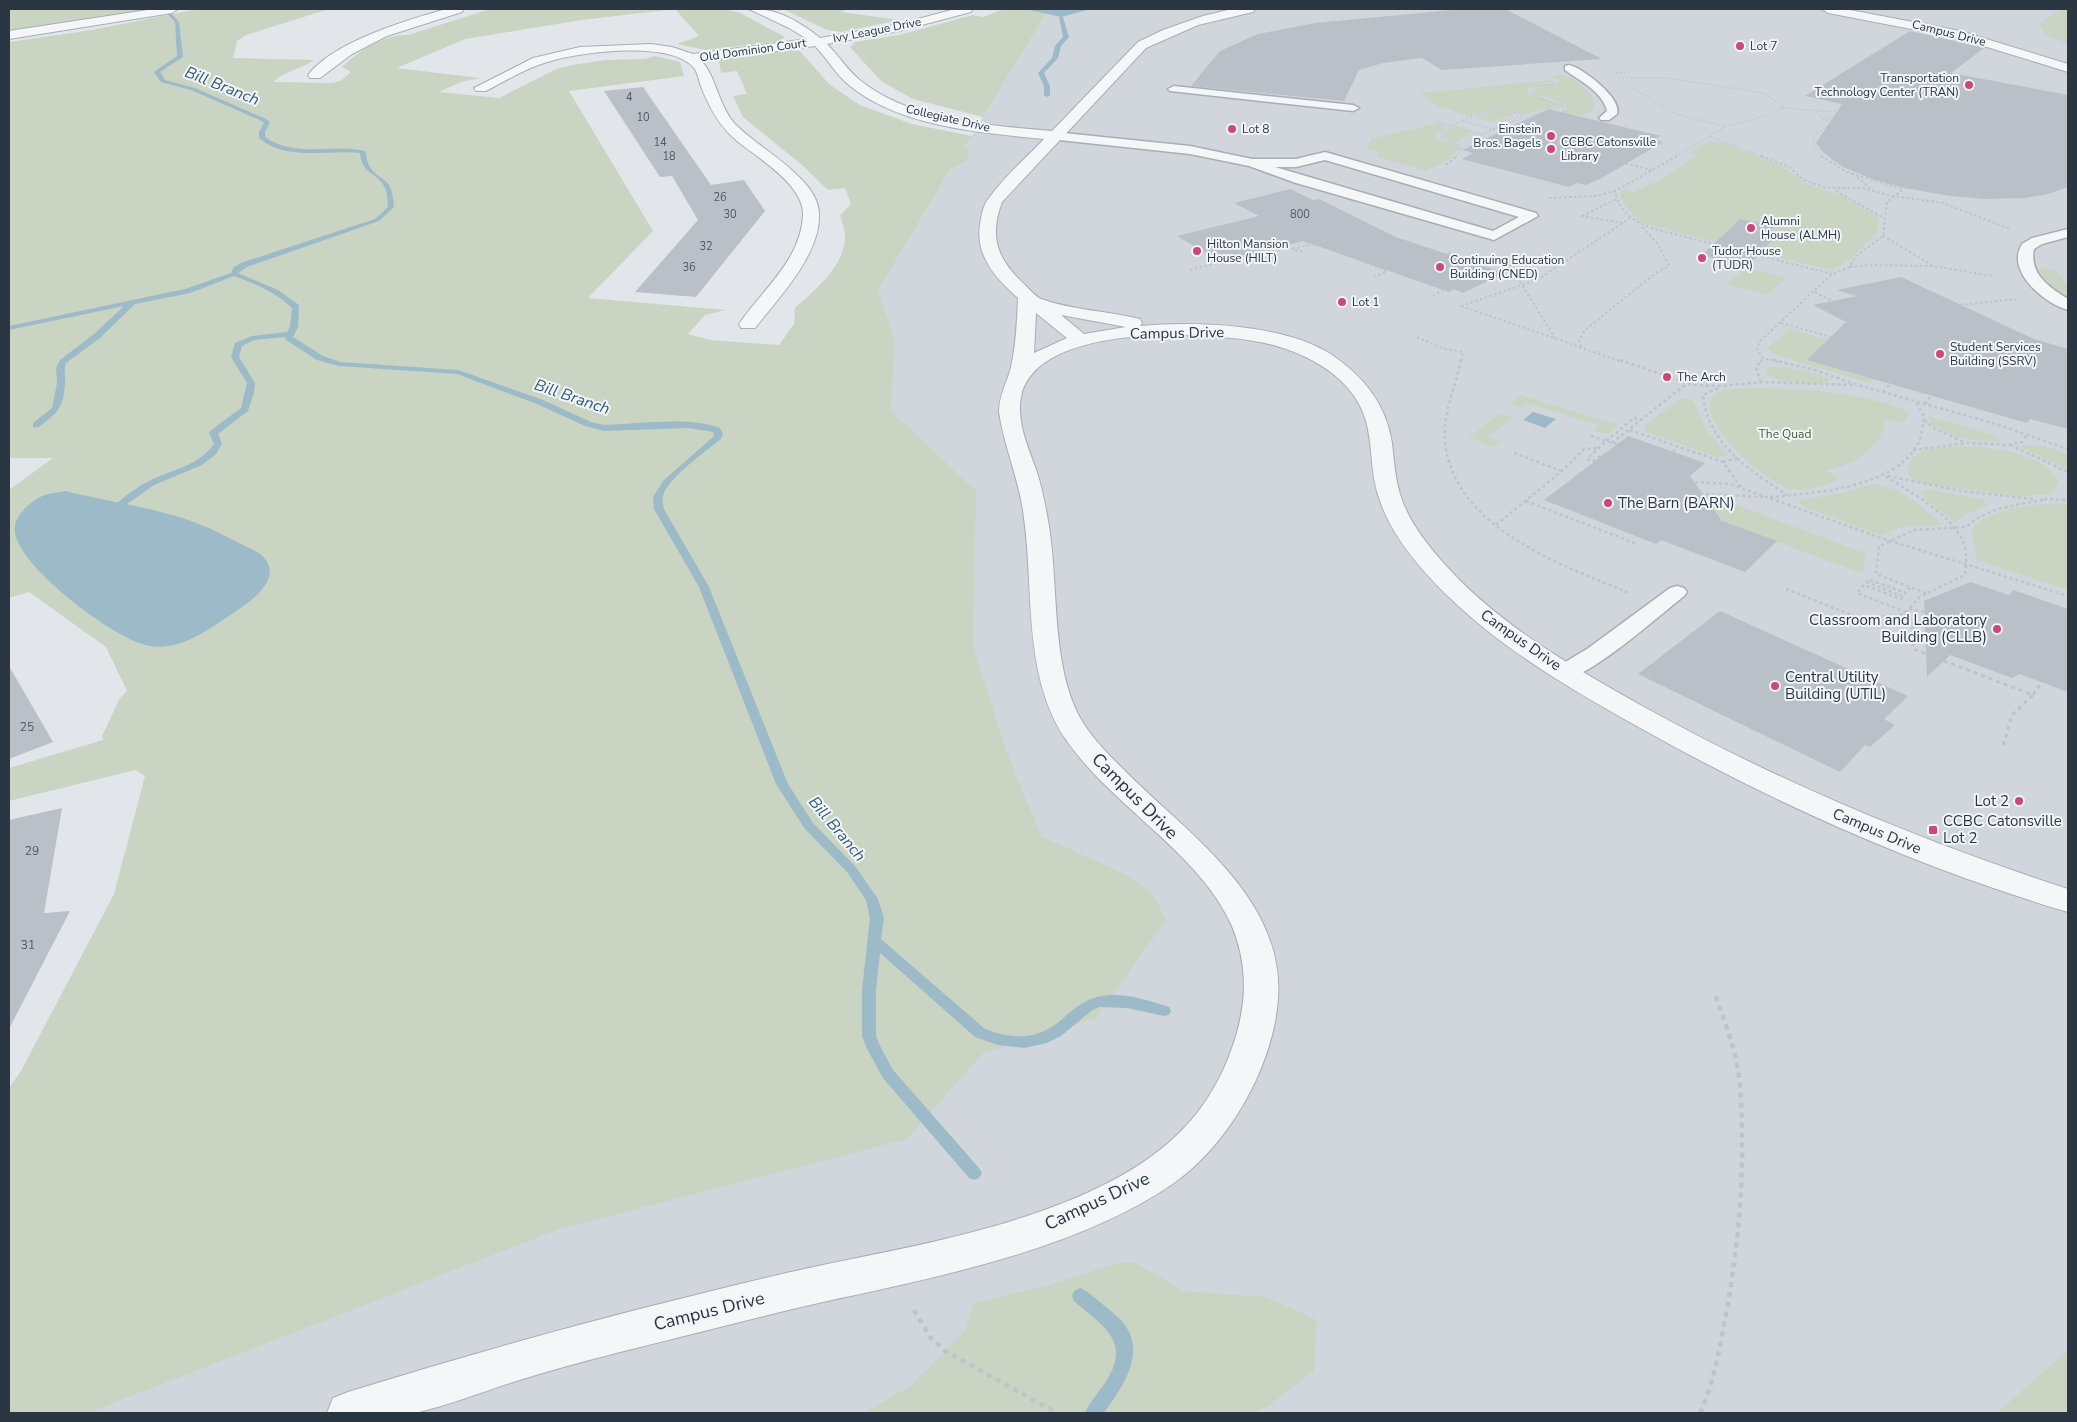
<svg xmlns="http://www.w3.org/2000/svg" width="2077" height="1422" font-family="'Nunito Sans',sans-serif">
  <rect width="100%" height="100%" fill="#e2e6ea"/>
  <path fill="#d0d6dc" d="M1049,9H2068V1413H9L839,353Z"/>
  <g fill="#cad4c3">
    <path d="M9,9H149L9,31Z"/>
    <path d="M198,9H329L246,35L237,41L233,58L314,60C300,70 285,70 273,82L333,83L342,80L351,72L342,67C358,51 386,34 408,35L490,9H724L740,13L785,37L780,41L706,50L677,44L699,36L675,9L582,20L465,39L397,68L480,78L461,82L439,92L499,98L556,69L578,64L606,60L645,59L655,56L680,62L684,76L569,91L653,231L588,298L726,310L705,315L688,334L710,340L779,345L794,324L795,308C815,290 847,264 845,234C844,228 842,221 840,215L851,204L845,188L828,190L802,165L743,117L733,96L747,94L737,71L721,73L719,61L724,58L790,50L800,51L830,85L860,105L912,124L972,136L965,146L968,148V160L951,169L878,290L895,340L891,411L976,491L973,645L1004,745L1041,836L1129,876L1153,895L1166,920L1096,1018L983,1053L907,1139L559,1229L88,1413H9V1088L21,1071L114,894L145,776L135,770L9,801V768L103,740L102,736L120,698L127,691L106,647L29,592L9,598V490L53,458H9V42L92,30Z"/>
    <path d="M783,9H847L841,12L900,20L841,32L827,30Z"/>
    <path d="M1004,9H1049L983,117L913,99L881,81L850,47L855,42L899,35L973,15L983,17Z"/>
    <path d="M2062,9H2068V44L2046,35L2038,24Z"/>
    <path d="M1563,75L1571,77L1593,97L1594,107C1584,120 1574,115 1560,112L1567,108L1565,107L1566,104L1533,93L1535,87L1560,82L1550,76Z"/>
    <path d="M1552,80L1553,82L1528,87L1527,93L1560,105L1527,114L1499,108L1470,115L1438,106L1420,93Z"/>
    <path d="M1497,110L1518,113L1492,122L1474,118Z"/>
    <path d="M1438,123L1447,127L1436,134V138L1451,144L1439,159L1452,144L1461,146L1451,158L1426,171L1378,157L1380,151L1366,149L1371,139Z"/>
    <path d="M1456,126L1473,131L1455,143L1440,137Z"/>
    <path d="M1709,141L1721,142L1781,165L1807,184L1843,196L1878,216L1877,232L1850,259L1833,270L1756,252L1780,232L1760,223L1765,222L1739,219L1729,229V246L1645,224L1637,219L1624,204L1620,194L1621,191L1625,189L1634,192L1666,177L1697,155L1688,153Z"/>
    <path d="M2042,267L2057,271L2068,286V299C2057,291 2044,282 2039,268Z"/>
    <path d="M1747,268L1787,278L1766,295L1726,284Z"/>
    <path d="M1789,329L1828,340L1807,360L1873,379L1869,383L1773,354L1768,348Z"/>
    <path d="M1767,367C1780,365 1819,372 1830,380C1821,388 1776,382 1766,374Z"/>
    <path d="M1743,388C1799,388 1853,390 1905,410L1908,413L1906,422L1885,421C1882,449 1851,465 1826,471L1836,476L1837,481C1823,486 1806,491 1791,489C1769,485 1690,418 1714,395C1721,389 1735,389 1743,388Z"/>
    <path d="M1520,395L1618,425L1610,434L1593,431L1598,425L1527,403L1522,407L1510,404Z"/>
    <path d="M1682,398L1693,400L1705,428L1728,456L1717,457L1646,432L1645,425Z"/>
    <path d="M1500,413L1513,417L1488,437L1500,442L1494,447L1469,438Z"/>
    <path d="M1928,416L1997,436L2000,442C1983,442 1932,437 1928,416Z"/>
    <path d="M2026,445L2044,446L2068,454V470L2018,446Z"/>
    <path d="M1964,446C1991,447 2048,453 2059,483L2050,494L2019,496L1933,485C1926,484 1916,483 1911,477C1903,470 1913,454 1921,452C1934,447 1950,447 1964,446Z"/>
    <path d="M1872,484C1898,485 1924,507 1942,525L1904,526L1880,535L1809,509L1799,503L1800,500L1843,493Z"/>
    <path d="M1930,490L1982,499L1988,505L1965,515L1955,522L1929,502L1919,492Z"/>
    <path d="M1685,495H1710L1865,553L1863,574L1695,511Z"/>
    <path d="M2068,504V590L1977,560L1971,530C1989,506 2041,503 2068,504Z"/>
    <path d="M1120,1262L1136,1263L1184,1291L1266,1297L1317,1320L1314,1371L1268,1406L1252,1413H864L912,1385L966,1329L973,1303L1046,1286Z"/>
    <path d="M2068,1350V1413H1997Z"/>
  </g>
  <g fill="#9dbac9">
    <path d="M1025,9H1091L1061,17Z"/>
    <path d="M1533,412L1556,419L1545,428L1523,420Z"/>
    <path d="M65,491C109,502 161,508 204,526C216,531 229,538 241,544C249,548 261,552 266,560C281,582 247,604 232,614C207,630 181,651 150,646C116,641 20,568 15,533C12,518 29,502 42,496C49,493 58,493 65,491Z"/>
  </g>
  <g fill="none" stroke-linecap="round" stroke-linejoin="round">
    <g fill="#9dbac9" fill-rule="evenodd">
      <path d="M163,9H167L179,22L183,57L160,72L165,80L195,88L266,119L270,122L265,132V137C295,158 331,144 365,151C367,155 366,159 368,163C378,185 392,171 394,207L379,221L247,267L238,273L278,290L299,305L298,327L293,337L323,356L340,362L458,370L543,400L591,422L604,425C635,424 692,416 720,428L723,434L721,439C707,450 665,480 663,497C662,501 663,505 664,509L709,587L788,784L813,823L855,866L878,899L884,918L881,939L985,1029C1012,1040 1038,1040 1061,1020C1073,1010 1082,1001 1097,997C1119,991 1148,1000 1169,1007L1171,1011L1169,1015L1164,1016L1127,1008L1099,1007L1091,1011L1061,1036L1047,1043L1024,1048L998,1045L975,1037L880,953L876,990V1036L881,1048L893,1070L979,1168L982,1173L979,1178L974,1180L969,1178L883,1078L867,1049L862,1036V990L870,918L866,900L847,872L805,829L776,784L699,587L654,509L653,497L664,480L714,436L713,432L688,428L604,431L585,426L537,404L457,374L339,366L317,360L286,340L285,337L254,340L242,346L239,357L255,383L254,393L248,411L218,434L222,444L216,454L202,465L154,485L123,507H117V503C128,494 140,485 153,479C175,469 199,465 214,444L209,433L210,431L241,408L247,383L231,357L235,343L252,336L287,332L290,327L292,308C276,292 255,284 234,276L190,293L135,304L100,338L66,363C63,370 66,376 65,383C63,409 58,412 39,427H33V423L52,408L57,383L56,368L60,360L94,334L124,306L9,330V326L185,289L231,273L234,267L241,263L375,219L388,207C387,200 388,192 384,186C377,172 362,175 360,153C328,149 286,162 259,138V132L264,123L262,121L191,90L161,82L154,72L177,56L175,22Z"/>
      <path d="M1061,16L1063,17L1069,37L1061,46L1058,58L1044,73L1050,86V95L1047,97L1044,95V86L1038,73L1052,58L1055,46L1063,37L1059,17Z"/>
      <path d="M1080,1288L1086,1291C1098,1301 1111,1310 1122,1321C1148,1352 1123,1386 1104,1413H1085C1090,1401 1100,1391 1107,1380C1132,1340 1101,1325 1074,1301L1072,1296L1074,1291Z"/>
    </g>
  </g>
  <g fill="#b9c0c7">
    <path d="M1463,9H1505L1602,59L1442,70L1422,58L1383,63L1359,70L1344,101L1191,86L1220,51L1258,34L1315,23Z"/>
    <path d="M1910,31L1984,48L1951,73L2068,95V187L2048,194L2025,198L1984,199L1950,196L1905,188L1875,180L1843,167L1824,153L1816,143L1842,104L1805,96Z"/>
    <path d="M643,87L711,185L744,180L765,211L696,297L635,292L698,220L672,176L660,177L604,91Z"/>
    <path d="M1548,109L1661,136L1654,139L1663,142L1600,179L1585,185L1577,183L1569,187L1462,159L1473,153L1462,150Z"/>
    <path d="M1290,189L1313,200L1319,199L1396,237L1504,273L1463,293L1454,289L1449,292L1303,241L1220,261L1177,236L1259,216L1234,203Z"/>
    <path d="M1740,219L1774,226L1771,230L1780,232L1747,267L1702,255Z"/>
    <path d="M1901,277L2034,339L2068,349V429L2030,419L2027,423L1807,360L1846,322L1813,305L1857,296L1837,290Z"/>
    <path d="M1628,436L1705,463L1690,476L1722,521L1777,541L1745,572L1661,540L1656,544L1544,500Z"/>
    <path d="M1970,582L2009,595L2013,590L2068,609V692L2019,674L2012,678L1950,655L1927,677L1924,601Z"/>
    <path d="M1720,611L1908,696L1884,719L1895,725L1870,747L1865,745L1840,772L1638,674Z"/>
    <path d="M9,666L53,742L9,759Z"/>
    <path d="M62,808L44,913L70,911L9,1029V820Z"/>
  </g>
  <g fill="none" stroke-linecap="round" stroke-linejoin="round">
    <g stroke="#a7aeb4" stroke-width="3">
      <g id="lane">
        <path d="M1569,65C1583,68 1623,99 1617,114L1609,120H1601L1599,118L1607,111C1603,92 1580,81 1565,70V66Z"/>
        <path d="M1174,86L1353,105L1359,108L1353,111L1170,91L1168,89Z"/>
        <path d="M1054,132L1190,146L1252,159H1296L1325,152L1536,213L1538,216L1494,240L1296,183L1249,166L1190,154L1050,139L1048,136ZM1325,160L1519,217L1493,231L1275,167H1296Z"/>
        <path d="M2068,229V237L2042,244L2034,249C2029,274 2049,287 2068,299V310C2045,304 2005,271 2022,244L2032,238Z"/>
        <path d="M1677,586L1684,588L1687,592L1684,596C1654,620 1606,663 1573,677C1567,679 1563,678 1557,677L1554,672L1557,667L1587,649L1670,588Z"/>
      </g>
    </g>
    <g stroke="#a7aeb4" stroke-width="2">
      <g id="street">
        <path d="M154,9H178L172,13L9,39V31Z"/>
        <path d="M446,9H464L462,12L387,36L352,54L320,78H310L308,75C333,42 407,20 446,9Z"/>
        <path d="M749,9C775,7 800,22 820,38L899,24L955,9H973L971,12L899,31L827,44C839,56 848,71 861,81C913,122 989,125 1052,131L1138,42L1163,30L1203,16L1232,9H1255L1253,12L1198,25L1146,48L1002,202C989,237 997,259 1024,284C1028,288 1036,297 1041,299C1072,310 1107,311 1140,319L1142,323L1140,326C1196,321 1285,324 1332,355C1364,377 1386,404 1392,443C1394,460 1395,478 1400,494C1407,518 1423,539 1439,558C1494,622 1570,666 1644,707C1779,782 1921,841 2068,889V912C1920,868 1776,804 1642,729C1574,691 1506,652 1450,598C1421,570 1391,536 1379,498C1370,473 1373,446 1366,421C1353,375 1303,351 1260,342C1204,331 1035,323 1021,397C1016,422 1029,449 1037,472C1043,492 1047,512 1050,533C1058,590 1052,664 1079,716C1091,738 1111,757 1129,775C1191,836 1285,900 1278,999C1273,1067 1229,1144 1174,1183C1077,1250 937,1277 823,1302C778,1312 733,1324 688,1335C633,1349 577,1362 523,1379C489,1389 454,1404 419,1412C390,1418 356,1413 327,1413L333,1398L348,1392C462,1357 576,1324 692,1296C738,1284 785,1273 832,1263C936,1242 1083,1215 1166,1145C1197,1119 1219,1086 1232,1048C1247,1007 1249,965 1231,924C1199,853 1112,806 1067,741C1021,675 1035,587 1023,511C1018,477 1004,446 999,412C999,395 1007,383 1011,367C1016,344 1017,322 1018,298C994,277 973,253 981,219C982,212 984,204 989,198C1004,177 1026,158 1044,139C983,133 900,127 850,86C836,75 827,58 815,46L701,61C714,71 719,107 735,124C754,143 778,156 797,175C808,185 819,199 819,214C821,254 778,299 755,328H741L739,324C762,290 801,260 803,215C804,185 758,158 737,141C720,127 710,109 702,89C699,82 698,73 694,68C671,40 582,52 551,61C528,67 507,80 486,91H476L474,88L533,58L580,47L651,44L672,47L693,54L807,39L789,28ZM1036,313L1063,335L1067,338L1034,353ZM1061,315L1126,327L1084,334Z"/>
        <path d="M1822,9H1845L1960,31L2068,64V72L1958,38L1828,13Z"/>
      </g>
    </g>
    <g stroke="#bfc4c9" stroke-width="1" stroke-dasharray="2 2" stroke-linecap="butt">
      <path d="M1616,73L1626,72"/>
      <path d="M1622,78H1668L1764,93L1783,107L1766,116L1727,126L1675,157"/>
      <path d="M1631,87L1676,114L1724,126"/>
      <path d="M1782,108C1818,110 1862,117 1898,105C1905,102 1910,96 1916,91L1909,86L1857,76L1861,73"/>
      <path d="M1815,110L1823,119L1836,123"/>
      <path d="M1821,110L1827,118L1840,122"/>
      <path d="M1462,121L1502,131"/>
      <path d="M1437,122L1452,126L1473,116L1455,112"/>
      <path d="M1504,124L1564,106L1537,97L1530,91L1535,86L1554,84"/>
      <path d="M1452,126L1438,136L1446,142L1459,145L1476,132L1483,134L1504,124L1497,123L1524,114L1498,109L1473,116"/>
      <path d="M1711,137L1764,157"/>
      <path d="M1456,157L1461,149L1482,134"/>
      <path d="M1823,157L1814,146V136L1829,125L1861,119"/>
    </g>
    <g stroke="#bfc4c9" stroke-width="2" stroke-dasharray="2.5 2.5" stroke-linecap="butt">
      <path d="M1677,156L1615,191C1619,213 1635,222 1654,229L1832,274"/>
      <path d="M1761,156L1789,167L1804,180L1826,188H1862L1893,196L1943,203L2010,229"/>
      <path d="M1821,156L1847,172L1903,189"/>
      <path d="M1616,161L1652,170"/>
      <path d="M1446,165L1457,156"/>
      <path d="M1857,177L1871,189"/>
      <path d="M1836,191L1884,218"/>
      <path d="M1549,198L1595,196L1615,191"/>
      <path d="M1581,216L1623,223"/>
      <path d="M1582,216L1617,199"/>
      <path d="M1756,222L1764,223"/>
      <path d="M1225,228L1271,236L1290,248"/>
      <path d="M1883,236L1933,266L1993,276"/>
      <path d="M1737,249L1749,236L1748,234"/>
      <path d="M1295,250L1304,252"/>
      <path d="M1448,253L1462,258"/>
      <path d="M1504,256L1555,338"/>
      <path d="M1361,261L1387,271L1375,277"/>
      <path d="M1850,267L1869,265L1933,266"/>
      <path d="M1190,270L1258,252L1297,248L1375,228"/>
      <path d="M1815,292L1832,301"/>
      <path d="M1433,296L1443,290"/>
      <path d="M1960,305L2016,299"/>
      <path d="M1461,306L1623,362"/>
      <path d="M1461,306L1537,280L1630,218"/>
      <path d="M1781,323L1831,337"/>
      <path d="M1417,337L1444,349L1463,352L1461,362"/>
      <path d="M1581,347L1579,340L1585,330L1656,273L1669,266L1658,244L1641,226"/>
      <path d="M1761,362L1763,358"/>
      <path d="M1778,362L1763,358L1757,349L1760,341L1832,274L1850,267L1855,257L1883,236L1887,202L1905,188"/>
    </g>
    <g stroke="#bfc4c9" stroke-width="2.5" stroke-dasharray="3 3" stroke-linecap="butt">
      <path d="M1461,360C1456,386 1442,415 1445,442C1454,528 1560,564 1629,593"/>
      <path d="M1620,360L1692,385L1721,386L1761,382L1855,385"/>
      <path d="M1773,360L1815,370L1858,385L1996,424L2068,449"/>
      <path d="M1761,382L1756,368L1761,360"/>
      <path d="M1718,388L1703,395C1708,444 1749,470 1787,495"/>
      <path d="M1883,392L1890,384"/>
      <path d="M1925,404L1931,396"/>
      <path d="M1924,420L1935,429L1964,442"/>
      <path d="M1630,430L1723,462L1741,487"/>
      <path d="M1591,436L1606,441L1587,459L1593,461L1604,454"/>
      <path d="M1612,443L1686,384"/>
      <path d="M1617,444L1606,441L1634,418L1641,419"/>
      <path d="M2010,445L2068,472"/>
      <path d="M1913,450L1967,443L2008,445L2022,442L2026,436"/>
      <path d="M1673,452L1678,447"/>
      <path d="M1514,453L1562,471"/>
      <path d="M1723,462L1737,458"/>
      <path d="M1888,476L1961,491L2033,499"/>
      <path d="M1695,482L1730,484L1881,538L2068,596"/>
      <path d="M1770,497C1814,493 1901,488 1920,439C1922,432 1923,423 1924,416L1916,402"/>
      <path d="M2044,499L2068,500"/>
      <path d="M1526,501L1637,544"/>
      <path d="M1669,505L1682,493L1764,497"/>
      <path d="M1496,525L1562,471L1584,449L1598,448"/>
      <path d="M1786,589L1859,618L1900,615L1906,612L1920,597L1965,575C1966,565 1967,554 1964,544C1953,514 1909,492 1884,475"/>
      <path d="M1926,593L1876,574L1879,546L1914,530L1966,527L1978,518L1997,509L2046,499"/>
      <path d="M1909,609L1925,612"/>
      <path d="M1906,612L1857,593L1864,585L1901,599L1904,597L1867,582L1870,580L1906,593L1911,587"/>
      <path d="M1904,614L1913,621V627"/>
    </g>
    <g stroke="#bfc4c9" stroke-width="3" stroke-dasharray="4 4" stroke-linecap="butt">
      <path d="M1913,626V649L2033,695L2012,715L2003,746"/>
      <path d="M2033,695L2041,683"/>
    </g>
    <g stroke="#bfc4c9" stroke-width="4.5" stroke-dasharray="5 5" stroke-linecap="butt">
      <path d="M914,1310L930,1337L945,1351L1057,1413"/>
      <path d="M1700,1413C1713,1385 1718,1356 1724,1325C1739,1247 1746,1167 1740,1087C1738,1054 1725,1023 1714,992"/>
    </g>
    <use href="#lane" fill="#f4f6f8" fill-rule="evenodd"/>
    <use href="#street" fill="#f4f6f8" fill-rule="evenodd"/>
  </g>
  <g fill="#cc4973" stroke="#f1f5f7" stroke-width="2">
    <circle cx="1740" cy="46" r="5"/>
    <circle cx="1969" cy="85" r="5"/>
    <circle cx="1232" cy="129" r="5"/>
    <circle cx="1551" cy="136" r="5"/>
    <circle cx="1551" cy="149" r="5"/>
    <circle cx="1751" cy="228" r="5"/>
    <circle cx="1197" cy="251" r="5"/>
    <circle cx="1702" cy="258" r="5"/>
    <circle cx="1440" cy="267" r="5"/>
    <circle cx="1342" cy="302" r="5"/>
    <circle cx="1940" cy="354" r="5"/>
    <circle cx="1667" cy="377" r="5"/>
    <circle cx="1608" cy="503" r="5"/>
    <circle cx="1997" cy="629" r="5"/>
    <circle cx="1775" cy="686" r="5"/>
    <circle cx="2019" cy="801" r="5"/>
    <rect x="1928" y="825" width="10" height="10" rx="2.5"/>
  </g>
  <g text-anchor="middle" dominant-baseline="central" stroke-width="4" stroke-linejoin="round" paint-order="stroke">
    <g font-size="11" fill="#4e5963">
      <text x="629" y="97">4</text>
      <text x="643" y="117">10</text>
      <text x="660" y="142">14</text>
      <text x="669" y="156">18</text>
      <text x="720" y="197">26</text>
      <text x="730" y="214">30</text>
      <text x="1300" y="214">800</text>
      <text x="706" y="246">32</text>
      <text x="689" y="267">36</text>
    </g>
    <g font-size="12" fill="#2a3742" stroke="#f1f5f7">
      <text transform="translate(877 30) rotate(-11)">Ivy League Drive</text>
      <text transform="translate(1949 33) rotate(14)">Campus Drive</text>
      <text transform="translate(753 50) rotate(-8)">Old Dominion Court</text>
      <text transform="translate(948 118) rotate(13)">Collegiate Drive</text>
    </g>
    <g font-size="12" fill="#2a3742" stroke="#f1f5f7" text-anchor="start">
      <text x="1750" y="46">Lot 7</text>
      <text x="1959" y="78" text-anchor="end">Transportation<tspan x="1959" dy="14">Technology Center (TRAN)</tspan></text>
      <text x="1242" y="129">Lot 8</text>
      <text x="1541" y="129" text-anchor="end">Einstein<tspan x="1541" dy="14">Bros. Bagels</tspan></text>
      <text x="1561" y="142">CCBC Catonsville<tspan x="1561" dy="14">Library</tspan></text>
      <text x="1761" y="221">Alumni<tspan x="1761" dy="14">House (ALMH)</tspan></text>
      <text x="1207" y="244">Hilton Mansion<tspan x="1207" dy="14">House (HILT)</tspan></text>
      <text x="1712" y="251">Tudor House<tspan x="1712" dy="14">(TUDR)</tspan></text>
      <text x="1450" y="260">Continuing Education<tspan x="1450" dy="14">Building (CNED)</tspan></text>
      <text x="1352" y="302">Lot 1</text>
      <text x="1950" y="347">Student Services<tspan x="1950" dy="14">Building (SSRV)</tspan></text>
      <text x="1677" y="377">The Arch</text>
    </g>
    <g font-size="12" fill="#455d37" stroke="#f1f5f7">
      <text x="1785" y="434">The Quad</text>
    </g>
    <g font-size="12" fill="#4e5963">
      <text x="27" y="727">25</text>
      <text x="32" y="851">29</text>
      <text x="28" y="945">31</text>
    </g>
    <g font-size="15" fill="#2a3742" stroke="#f1f5f7">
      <text transform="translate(1177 333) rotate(-1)">Campus Drive</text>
      <text transform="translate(1521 640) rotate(35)">Campus Drive</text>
      <text transform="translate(1877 831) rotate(23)">Campus Drive</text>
    </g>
    <g font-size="15" fill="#2a3742" stroke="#f1f5f7" text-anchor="start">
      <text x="1618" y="503">The Barn (BARN)</text>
      <text x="1987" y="620" text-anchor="end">Classroom and Laboratory<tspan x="1987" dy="17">Building (CLLB)</tspan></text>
      <text x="1785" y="677">Central Utility<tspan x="1785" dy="17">Building (UTIL)</tspan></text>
      <text x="2009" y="801" text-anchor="end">Lot 2</text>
      <text x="1943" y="821">CCBC Catonsville<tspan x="1943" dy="17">Lot 2</tspan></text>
    </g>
    <g font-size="16" font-style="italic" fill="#355c75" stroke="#f1f5f7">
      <text transform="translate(222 86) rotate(22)">Bill Branch</text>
      <text transform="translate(572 397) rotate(19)">Bill Branch</text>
      <text transform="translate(837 829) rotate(50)">Bill Branch</text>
    </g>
    <g font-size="18" fill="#2a3742" stroke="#f1f5f7">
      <text transform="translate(1135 796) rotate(45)">Campus Drive</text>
      <text transform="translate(1097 1201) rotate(-25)">Campus Drive</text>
      <text transform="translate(709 1311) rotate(-14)">Campus Drive</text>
    </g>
  </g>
  <rect width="2077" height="1422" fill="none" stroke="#2a3742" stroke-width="20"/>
</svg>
